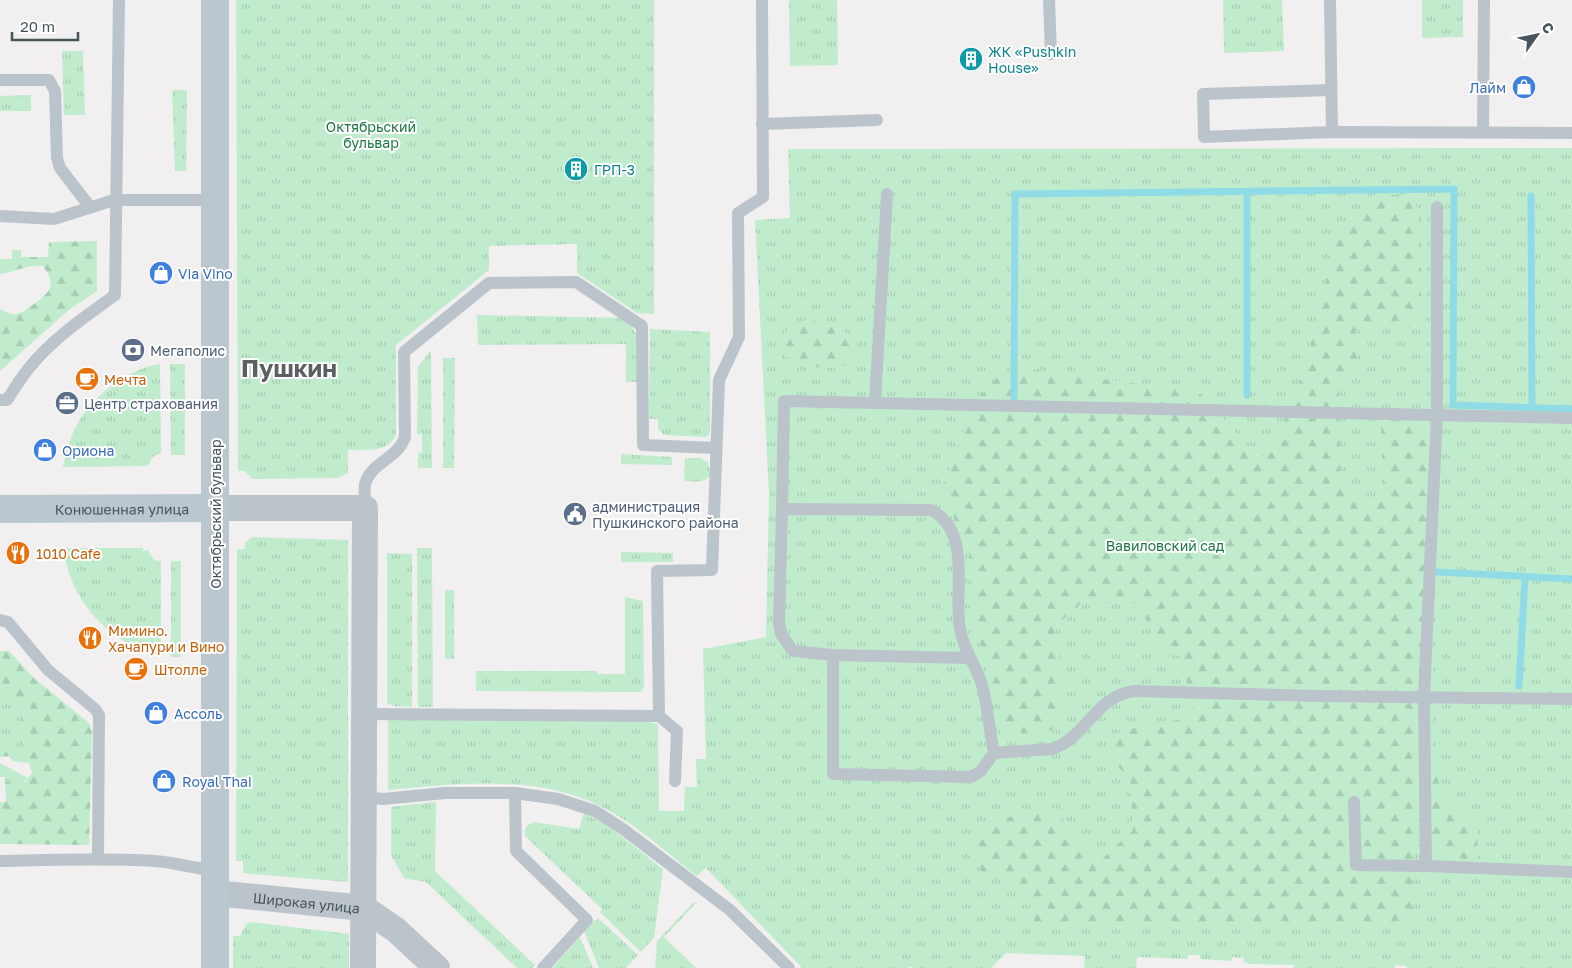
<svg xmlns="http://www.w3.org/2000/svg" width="1572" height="968" font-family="'Golos Text',sans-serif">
  <defs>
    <pattern id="grass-tufts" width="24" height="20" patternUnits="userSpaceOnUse" patternTransform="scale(1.25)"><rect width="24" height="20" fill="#c0eccd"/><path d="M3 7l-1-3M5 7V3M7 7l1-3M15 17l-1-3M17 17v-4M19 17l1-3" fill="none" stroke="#a6ccb2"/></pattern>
    <pattern id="forest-firs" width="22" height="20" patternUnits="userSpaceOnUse" patternTransform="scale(1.25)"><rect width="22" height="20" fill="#c0eccd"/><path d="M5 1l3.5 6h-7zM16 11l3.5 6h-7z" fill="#a6ccb2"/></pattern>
  </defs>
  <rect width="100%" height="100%" fill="#f1efef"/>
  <g fill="url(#grass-tufts)">
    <path d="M236,0H654V314L637,313L577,273V244L489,246V270L396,345V434C388,454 366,449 348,450V473L337,478L252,479L245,471H238Z"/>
    <path d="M789,0H837L838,65L790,66Z"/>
    <path d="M1223,0H1282L1284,51L1224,53Z"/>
    <path d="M1422,0H1463V37L1422,38Z"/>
    <path d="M62,51H83L85,115H64Z"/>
    <path d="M172,90H187L186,171H175Z"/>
    <path d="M31,95V111H0V96Z"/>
    <path d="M1572,148V968H1407V966L1395,965V968H1294V965L1249,964L1244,962V958L1232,957V961L1200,959V955H1188V959L1137,957L1136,968H1084L1085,956L1006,953L991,968H913L910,966L908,968H802L706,868L697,876C666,852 634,822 598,805C535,774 455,784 388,790V716L644,721L658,724L659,811H684L685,787H697L696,759H706L703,649L766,637L769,494L755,220L790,218L788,149Z"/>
    <path d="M477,315L626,318L637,335V382H626V344L478,345Z"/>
    <path d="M650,329L710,332V429L709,435L706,437L664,435L658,429V419H649Z"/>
    <path d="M431,350L432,468H418V453H422V434H417L418,367Z"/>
    <path d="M443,358H455L454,468H443Z"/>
    <path d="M160,364L161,453L152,457L149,465L145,466L63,467C66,451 70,437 78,423C92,396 130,368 160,364Z"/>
    <path d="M170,364H185V455H171Z"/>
    <path d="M621,454L672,457V465L621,464Z"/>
    <path d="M685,458H700L708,462L710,475C704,484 694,481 684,481Z"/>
    <path d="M252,537L348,540V882L243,873V861H236L237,549H245V543Z"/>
    <path d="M64,548H143V551L148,550L154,560L161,561V655C111,646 68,599 64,548Z"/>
    <path d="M417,548H432L433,707H418Z"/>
    <path d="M621,552L673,553V562H621Z"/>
    <path d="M387,553L412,554V707L394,706L387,703Z"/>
    <rect x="171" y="561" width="10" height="96"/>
    <rect x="445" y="590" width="9" height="69"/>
    <path d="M625,597L643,601L644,687L641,692L476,691V671H597V674H625Z"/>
    <path d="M0,702H22L24,750H0Z"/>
    <path d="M0,763L28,778L20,784L5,782V777H0Z"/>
    <path d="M436,802L435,871L535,965L532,968H517L426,882L404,878L391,855V807Z"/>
    <path d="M584,813L607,825L663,869L654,938L641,952L600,912L602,909L525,836C524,828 526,825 534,822L579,829Z"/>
    <path d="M694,902L696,903L664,937L696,968H657L655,966L657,941Z"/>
    <path d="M598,918L638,955L626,968H599L584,931Z"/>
    <path d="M252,922L349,934V968H233V936H240L246,924Z"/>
    <path d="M580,937L593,968H552Z"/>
  </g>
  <g fill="url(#forest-firs)">
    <path d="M1373,195H1405L1421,211V308L1410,328L1371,321L1355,329L1357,360L1339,390L1340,473L1358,495L1376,497L1384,491L1381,428L1394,407L1420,421L1431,435L1432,759L1441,790L1478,830L1477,858L1447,861L1432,848L1422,845L1413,856L1412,925L1034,926L1033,903L1008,875L984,876L971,850L997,819L1057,811L1084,850L1101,860L1133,830L1130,781L1106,751L1121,730L1165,724L1193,714L1182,657L1156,650L1152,629L1135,603H1082L1055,626L1062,683L1059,727L1039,735L1008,731L977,634L969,551L955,519L938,497L974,403L998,376L1027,369L1199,392L1259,458L1273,451L1307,364L1321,299L1337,243Z"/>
    <path d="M97,241V291L70,309L0,371V309C5,311 10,315 15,314C23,313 29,308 35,303C52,291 56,284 43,266C28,264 15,272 0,274V259H12V250H21V257H48L49,242Z"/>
    <path d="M808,319C828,324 845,327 858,344L853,364C827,371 809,369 785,356L779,340L792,326Z"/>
    <path d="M0,651H9L35,679L89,723L92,732L89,845L0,844V802H6L5,782H25L32,773L29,763L13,761L9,756L0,757V750L23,749L22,702H0Z"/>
  </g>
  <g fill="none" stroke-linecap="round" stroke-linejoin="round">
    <g stroke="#8fdce6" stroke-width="7">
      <path d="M1247,193V395"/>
      <path d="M1531,196L1532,408"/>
      <path d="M1014,398L1015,194L1454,189L1453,405L1572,409"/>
      <path d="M1438,572L1572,579"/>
      <path d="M1519,686L1525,577"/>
    </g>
    <g stroke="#bbc4cb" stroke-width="12">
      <path d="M1049,0L1051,54"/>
      <path d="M1330,0L1332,132"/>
      <path d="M0,80H49L55,91L57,158L60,168L90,207"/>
      <path d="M1331,90L1203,94L1204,137L1332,132L1572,133"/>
      <path d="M762,124L877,120"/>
      <path d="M1483,132L1484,0"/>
      <path d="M0,216L54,219L114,200H215"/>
      <path d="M0,400H7C14,389 21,378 29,368C53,338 85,317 115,295L119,0"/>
      <path d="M875,403L887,194"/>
      <path d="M365,508C365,500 364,491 365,484C372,461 398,459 405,437L404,352L489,283L576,282L642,326L643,445L716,448"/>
      <path d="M782,509L784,401L1572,418"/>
      <path d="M0,620L8,622L48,670L95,709L99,715L98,859"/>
      <path d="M833,655V774L971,777L980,772L994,753C989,730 988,704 981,682C975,664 963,648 960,629C953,591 973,532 931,510L782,509L779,623L781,634L793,651L833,655L969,658"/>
      <path d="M364,714L659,716"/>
      <path d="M994,753L1052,749C1087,737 1096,695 1135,691L1316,696L1572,699"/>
      <path d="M675,781L677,731L659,716L657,571L712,570L719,380L739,337L738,213L763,197L762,0"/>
      <path d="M515,793L516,851L587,920L543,968"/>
      <path d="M363,797L383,799L445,793H515L558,799L595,811L623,829L730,910L789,968"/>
      <path d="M1354,802L1356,865L1426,866L1424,697L1437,414V207"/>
      <path d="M0,861C51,860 103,858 154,861C175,862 194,869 215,870"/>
      <path d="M1426,866L1572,872"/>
    </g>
    <g stroke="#bbc4cb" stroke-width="26">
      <path d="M215,508H365L363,968"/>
      <path id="s1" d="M215,893L364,908L396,930L437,968"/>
    </g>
    <g stroke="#bbc7cf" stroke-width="28">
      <path id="s2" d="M0,509L215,508"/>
      <path d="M215,968V0"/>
    </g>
  </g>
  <defs>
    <g id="building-disc" transform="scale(1.25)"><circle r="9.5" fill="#0f9aa8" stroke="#fff"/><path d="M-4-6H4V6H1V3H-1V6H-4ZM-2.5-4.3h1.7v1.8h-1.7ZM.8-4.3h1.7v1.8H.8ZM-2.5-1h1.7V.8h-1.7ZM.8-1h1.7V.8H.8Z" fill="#fff"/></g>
    <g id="shop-disc" transform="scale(1.25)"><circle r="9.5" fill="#3f7fe0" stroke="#fff"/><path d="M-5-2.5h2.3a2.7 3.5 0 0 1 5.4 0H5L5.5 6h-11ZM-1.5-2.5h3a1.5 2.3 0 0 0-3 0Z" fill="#fff"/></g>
    <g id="bank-disc" transform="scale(1.25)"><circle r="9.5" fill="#5c6f8a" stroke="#fff"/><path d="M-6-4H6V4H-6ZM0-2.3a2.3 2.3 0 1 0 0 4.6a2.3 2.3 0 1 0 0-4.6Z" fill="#fff"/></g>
    <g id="cafe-disc" transform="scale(1.25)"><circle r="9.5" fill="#e8710a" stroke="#fff"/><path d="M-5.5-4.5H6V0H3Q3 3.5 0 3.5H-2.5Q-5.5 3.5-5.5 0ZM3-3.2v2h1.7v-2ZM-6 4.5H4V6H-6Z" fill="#fff"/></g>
    <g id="office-disc" transform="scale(1.25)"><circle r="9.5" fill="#5c6f8a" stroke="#fff"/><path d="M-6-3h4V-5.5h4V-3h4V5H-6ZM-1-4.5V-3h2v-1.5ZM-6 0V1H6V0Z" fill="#fff"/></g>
    <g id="civic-disc" transform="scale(1.25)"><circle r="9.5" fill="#5c6f8a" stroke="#fff"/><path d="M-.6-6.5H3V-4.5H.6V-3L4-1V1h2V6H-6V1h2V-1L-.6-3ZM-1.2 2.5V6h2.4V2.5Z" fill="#fff"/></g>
    <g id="restaurant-disc" transform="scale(1.25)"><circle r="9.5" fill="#e8710a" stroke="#fff"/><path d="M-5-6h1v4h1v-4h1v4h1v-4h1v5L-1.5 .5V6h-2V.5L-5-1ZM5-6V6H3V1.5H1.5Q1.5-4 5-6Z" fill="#fff"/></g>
  </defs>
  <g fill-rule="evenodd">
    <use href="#building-disc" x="971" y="59"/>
    <use href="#shop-disc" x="1524" y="87"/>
    <use href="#building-disc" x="576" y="169"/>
    <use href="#shop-disc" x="161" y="273"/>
    <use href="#bank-disc" x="133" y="350"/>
    <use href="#cafe-disc" x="87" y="379"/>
    <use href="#office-disc" x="67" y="403"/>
    <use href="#shop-disc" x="45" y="450"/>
    <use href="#civic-disc" x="575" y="514"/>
    <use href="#restaurant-disc" x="18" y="553"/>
    <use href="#restaurant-disc" x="90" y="638"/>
    <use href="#cafe-disc" x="136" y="669"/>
    <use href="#shop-disc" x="156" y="713"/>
    <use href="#shop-disc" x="164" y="781"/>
  </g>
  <g text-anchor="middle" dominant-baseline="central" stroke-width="4" stroke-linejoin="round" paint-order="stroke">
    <g font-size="14" fill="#0d838f" stroke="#fff" text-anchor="start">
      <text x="988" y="51">ЖК «Pushkin<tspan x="988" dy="16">House»</tspan></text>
      <text x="594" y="169">ГРП-3</text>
    </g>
    <g font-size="14" fill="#366cbe" stroke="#fff" text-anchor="start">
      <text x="1506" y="87" text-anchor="end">Лайм</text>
      <text x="178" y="273">Via Vino</text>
      <text x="62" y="450">Ориона</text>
      <text x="174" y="713">Ассоль</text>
      <text x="182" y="781">Royal Thai</text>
    </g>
    <g font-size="14" fill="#1d7843" stroke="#fff">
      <text x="371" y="126">Октябрьский<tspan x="371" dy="16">бульвар</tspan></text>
      <text x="1165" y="545">Вавиловский сад</text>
    </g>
    <g font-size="14" fill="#4e5e75" stroke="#fff" text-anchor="start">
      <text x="150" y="350">Мегаполис</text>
      <text x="84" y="403">Центр страхования</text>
      <text x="592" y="506">администрация<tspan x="592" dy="16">Пушкинского района</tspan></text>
    </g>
    <g font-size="14" fill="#c56008" stroke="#fff" text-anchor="start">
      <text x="104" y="379">Мечта</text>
      <text x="36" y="553">1010 Cafe</text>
      <text x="108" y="630">Мимино.<tspan x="108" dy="16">Хачапури и Вино</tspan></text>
      <text x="154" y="669">Штолле</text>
    </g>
    <g font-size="14" fill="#48545b" stroke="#fff">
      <text stroke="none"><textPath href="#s2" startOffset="122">Конюшенная улица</textPath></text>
      <text transform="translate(215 514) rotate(-90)">Октябрьский бульвар</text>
      <text stroke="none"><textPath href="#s1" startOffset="92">Широкая улица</textPath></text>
    </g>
    <g font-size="24" font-weight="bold" fill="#5c6063" stroke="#fff">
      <text x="289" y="367">Пушкин</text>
    </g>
  </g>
  <g transform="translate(1537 35) rotate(57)" stroke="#ffffff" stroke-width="4" paint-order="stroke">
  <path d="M0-4L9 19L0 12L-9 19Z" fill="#48545b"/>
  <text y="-8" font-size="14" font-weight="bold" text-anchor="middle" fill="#48545b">С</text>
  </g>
  <path d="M12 32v8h66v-8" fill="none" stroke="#48545b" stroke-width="2.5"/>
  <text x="20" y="32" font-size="15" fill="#48545b" stroke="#ffffff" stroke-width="4" paint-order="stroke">20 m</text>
</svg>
